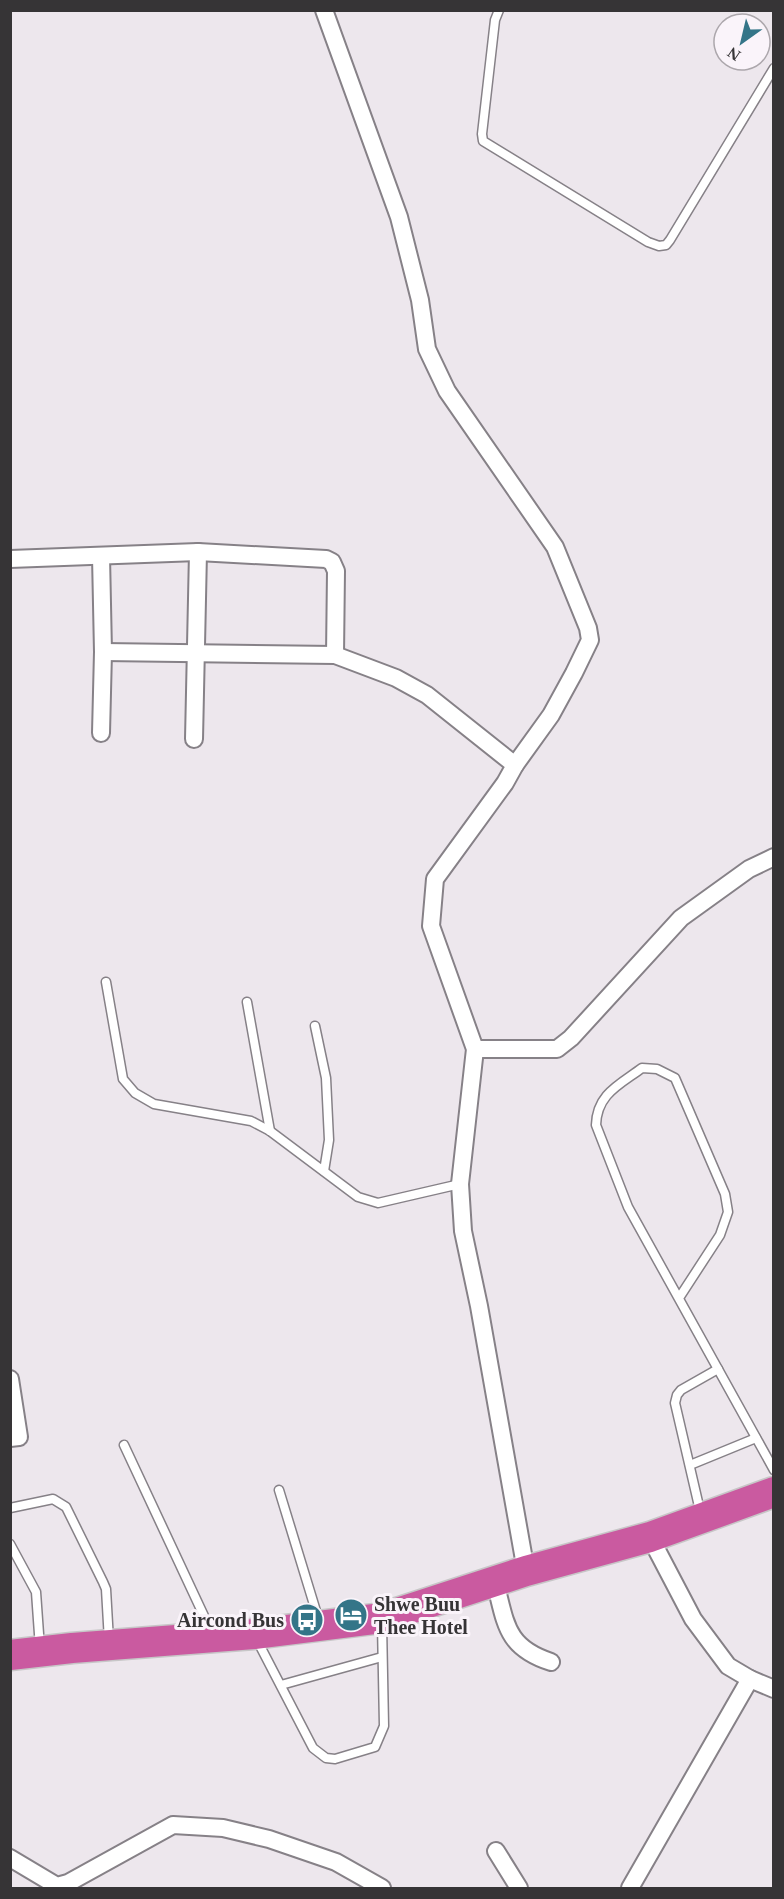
<svg xmlns="http://www.w3.org/2000/svg" width="784" height="1899" font-family="'Times New Roman',serif">
  <rect width="100%" height="100%" fill="#ede7ed"/>
  <g fill="none" stroke-linecap="round" stroke-linejoin="round">
    <g stroke="#868187" stroke-width="11">
      <g id="lane">
        <path d="M499,10L495,20L482,134L483,141L648,242L659,246L666,245L670,240L774,68"/>
        <path d="M106,982L123,1079L135,1093L154,1104L251,1121L270,1131L358,1197L378,1203L460,1184"/>
        <path d="M247,1002L270,1131"/>
        <path d="M315,1026L326,1078L329,1140L324,1171"/>
        <path d="M679,1298L720,1235L728,1212L725,1194L675,1078L657,1069L642,1068C619,1085 597,1094 596,1125L628,1207L774,1470"/>
        <path d="M124,1445L211,1631"/>
        <path d="M690,1465L756,1438"/>
        <path d="M279,1490L319,1621"/>
        <path d="M10,1508L53,1499L66,1507L103,1582L106,1589L109,1641"/>
        <path d="M701,1515L675,1403L677,1395L681,1390L718,1369"/>
        <path d="M10,1544L36,1592L40,1648"/>
        <path d="M257,1640L313,1748L326,1758L335,1759L375,1747L384,1726L382,1624"/>
        <path d="M281,1685L382,1657"/>
      </g>
    </g>
    <g stroke="#868187" stroke-width="20">
      <g id="street">
        <path d="M324,10L399,217L420,300L427,349L447,391L555,547L588,628L590,640L574,673L551,715L515,765"/>
        <path d="M10,559L198,552L326,559L332,562L336,571L335,655"/>
        <path d="M103,652L335,655L396,678L427,695L515,765L505,783L435,879L431,926L475,1049L460,1184L463,1231L479,1306L526,1571"/>
        <path d="M101,733L103,652L101,556"/>
        <path d="M194,739L198,552"/>
        <path d="M475,1049H557L571,1038L681,918L749,869L774,857"/>
        <path d="M10,1379L19,1437L10,1438"/>
        <path d="M650,1537L693,1619L728,1666L750,1679L774,1689"/>
        <path d="M495,1582C506,1623 505,1647 551,1662"/>
        <path d="M496,1851L519,1888"/>
        <path d="M10,1858L57,1886L68,1883L173,1825L223,1828L269,1839L336,1862L382,1888"/>
        <path d="M630,1888L750,1679"/>
      </g>
    </g>
    <g stroke="#c7c6c7" stroke-width="33">
      <path id="highway" d="M10,1655L72,1648L254,1634L382,1618L526,1571L650,1537L774,1492"/>
    </g>
    <use href="#lane" stroke="#fff" stroke-width="8"/>
    <use href="#street" stroke="#fff" stroke-width="16"/>
    <use href="#highway" stroke="#ca5aa0" stroke-width="30"/>
  </g>
  <defs>
    <g id="hotel-disc" transform="scale(1.725)"><circle r="9.5" fill="#347588" stroke="#faf4fa"/><path d="M-6-4.5h1.5V1H6V5H4.5V3h-9V5H-6ZM-4 0a1.8 1.8 0 1 1 3.6 0ZM.5 0V-2.5h3Q6-2.5 6 0Z" fill="#fff"/></g>
    <g id="bus-disc" transform="scale(1.725)"><circle r="9.5" fill="#347588" stroke="#faf4fa"/><path d="M-5-6H5V4H4V6H2V4H-2V6H-4V4H-5ZM-3.5-4V0h7V-4ZM-3.5 1.2v1.5H-2V1.2ZM2 1.2v1.5H3.5V1.2Z" fill="#fff"/></g>
  </defs>
  <g fill-rule="evenodd">
    <use href="#hotel-disc" x="351" y="1615"/>
    <use href="#bus-disc" x="307" y="1620"/>
  </g>
  <g text-anchor="middle" dominant-baseline="central" stroke-width="6" stroke-linejoin="round" paint-order="stroke">
    <g font-size="20" font-weight="bold" fill="#363436" stroke="#faf4fa" text-anchor="start">
      <text x="374" y="1604">Shwe Buu<tspan x="374" dy="23">Thee Hotel</tspan></text>
      <text x="284" y="1620" text-anchor="end">Aircond Bus</text>
    </g>
  </g>
  <rect width="784" height="1899" fill="none" stroke="#363436" stroke-width="24"/>
  <g transform="translate(742 42) rotate(214)"><circle r="28" fill="#faf4fa" stroke="#aca7ac" stroke-width="1.5"/>
  <path d="M0-4.5L10 22L0 15L-10 22Z" fill="#347588"/>
  <text y="-9" font-size="16" font-weight="bold" text-anchor="middle" fill="#363436">N</text>
  </g>
</svg>
